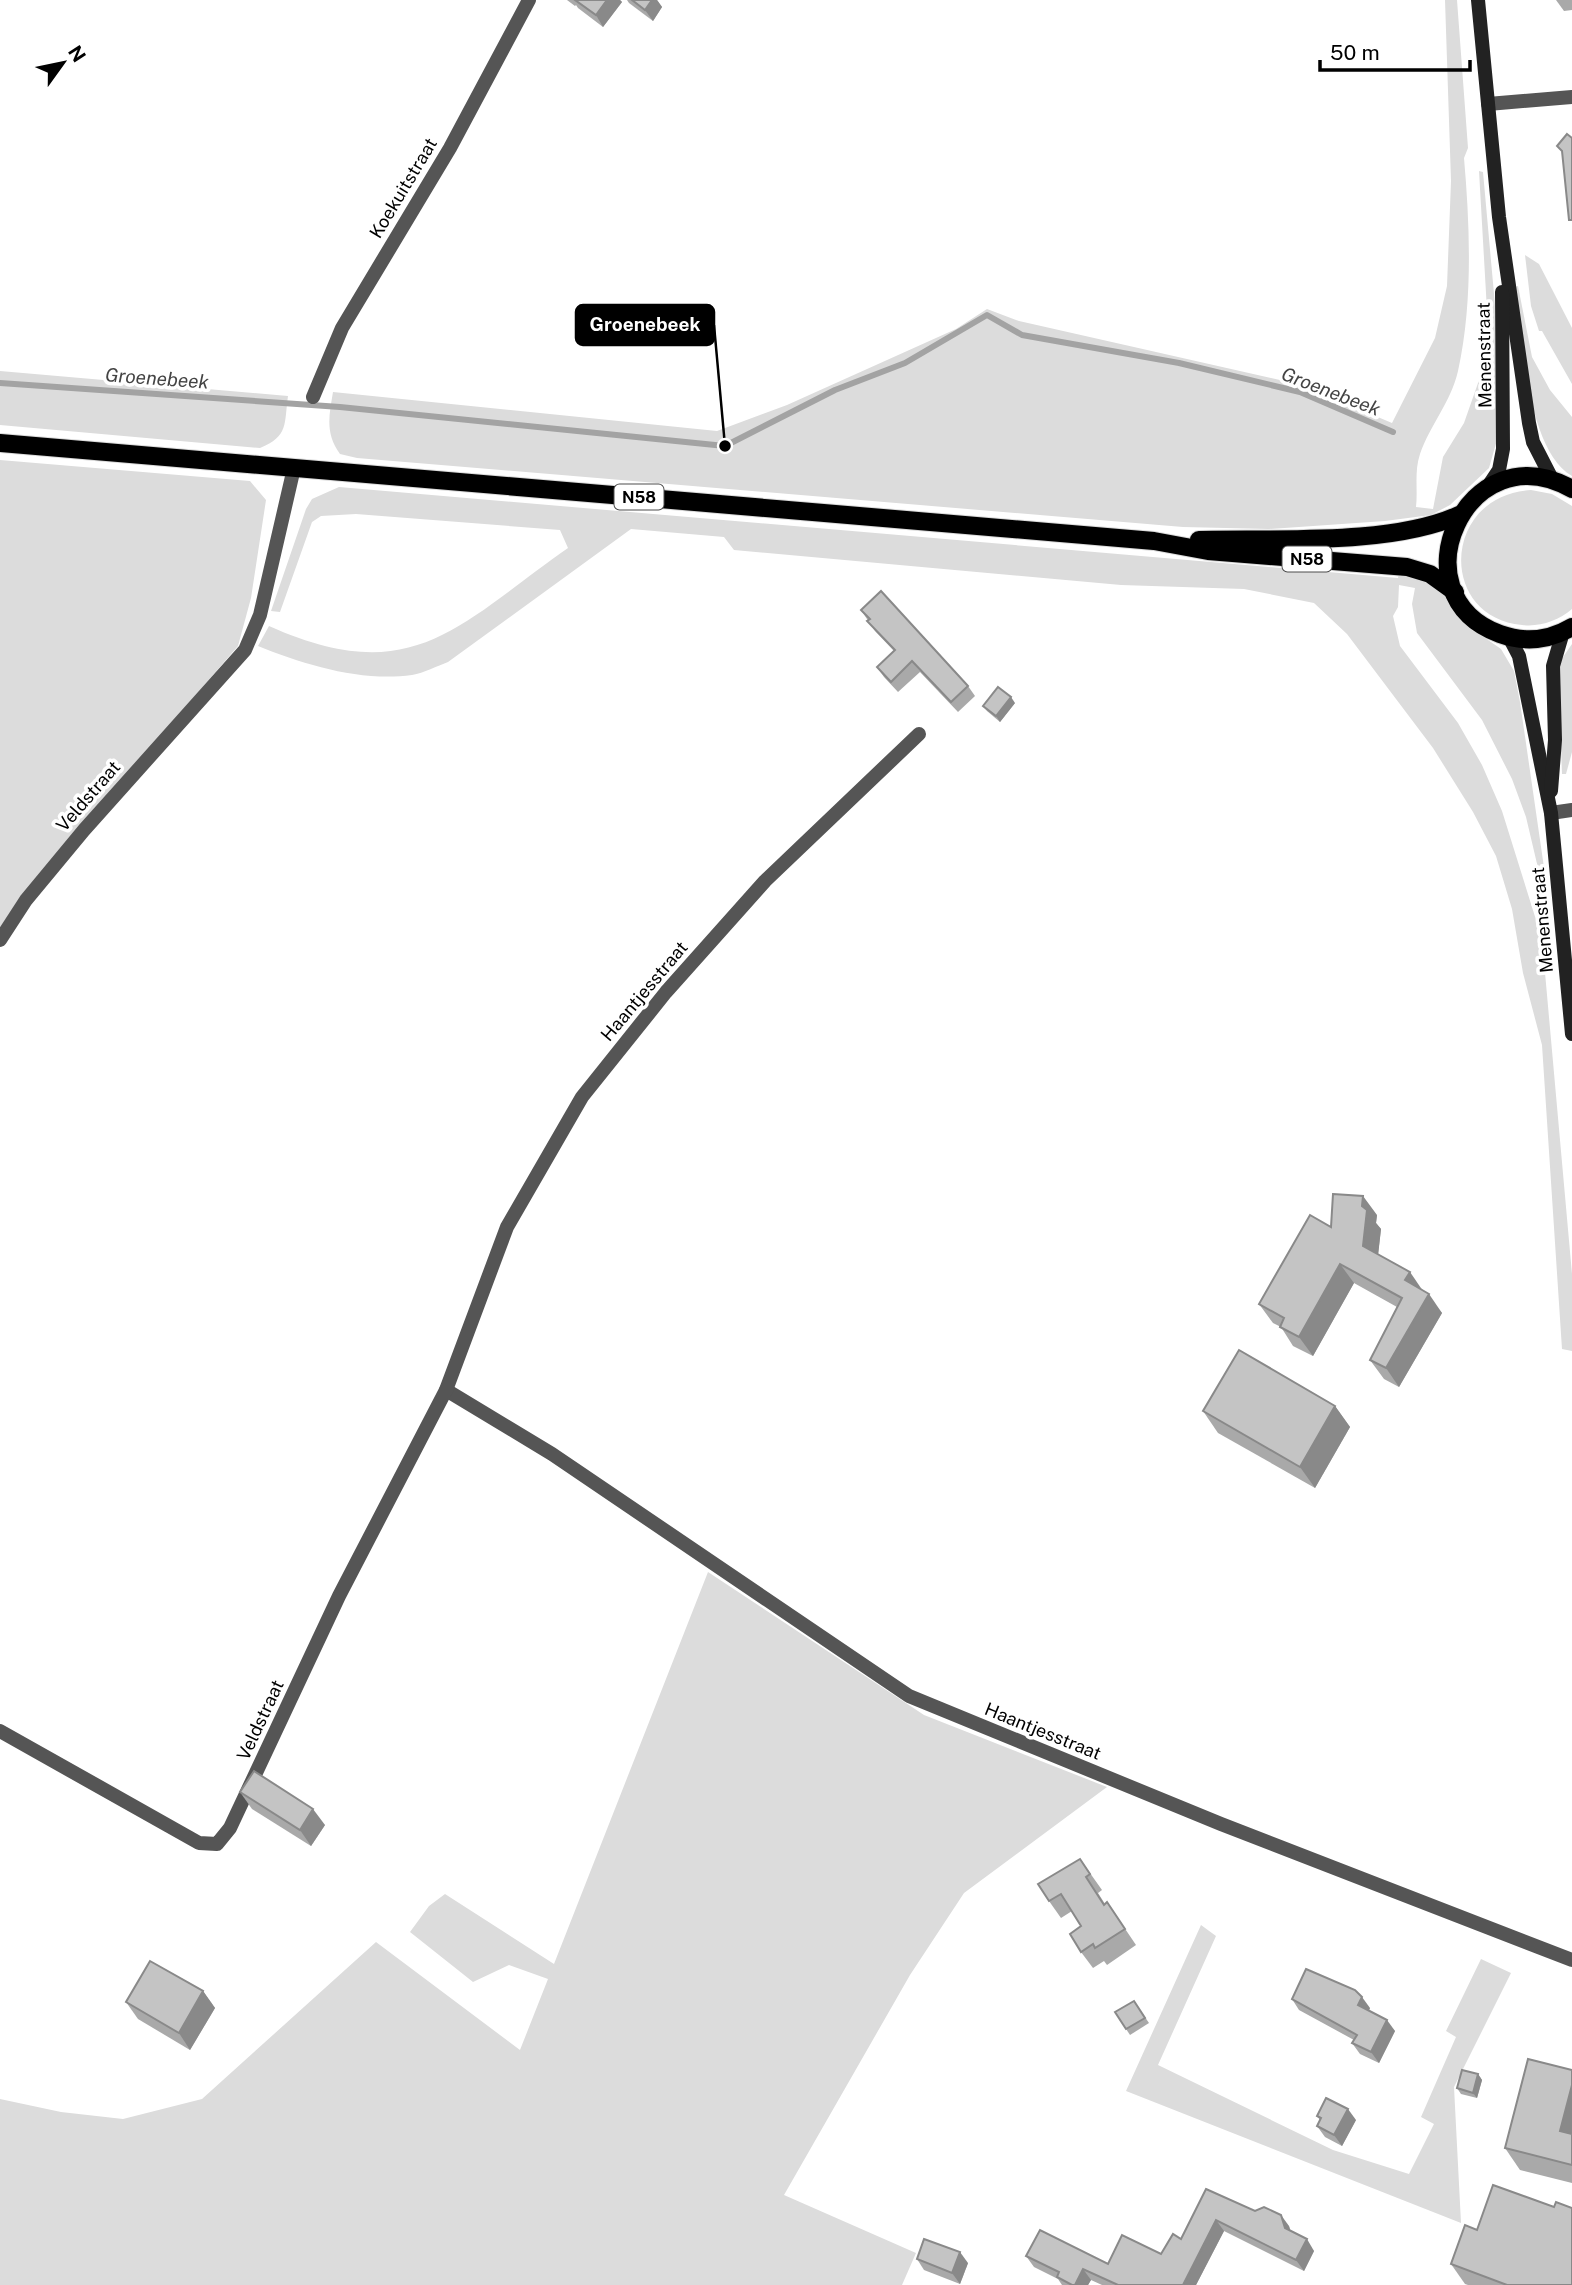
<svg xmlns="http://www.w3.org/2000/svg" width="1572" height="2285" font-family="'Public Sans',sans-serif">
  <rect width="100%" height="100%" fill="#fff"/>
  <g fill="#dcdcdc">
    <path d="M1445,0H1457L1468,148L1464,158C1470,227 1473,303 1458,371C1451,402 1430,425 1420,454C1414,472 1418,489 1416,507L1433,509L1443,457L1464,423L1484,366L1488,328L1479,171L1483,172L1495,305L1497,440L1489,468L1450,505L1431,515L1385,521L1269,529L1183,527L357,458L340,454C325,433 329,416 333,392L717,431L787,405L956,329L987,309L1019,321L1302,385L1392,423L1435,338L1447,286L1451,181Z"/>
    <path d="M1525,255L1539,264L1572,328V384L1542,331H1539L1531,306Z"/>
    <path d="M1518,286L1532,357L1550,390L1572,417V476C1526,449 1523,337 1515,287Z"/>
    <path d="M0,371L288,396C284,424 289,436 260,448L0,425Z"/>
    <path d="M0,460L250,481L266,500L251,598L238,646L17,902L0,928Z"/>
    <path d="M339,487L1398,578L1399,573L1419,576L1440,588L1468,626L1501,649L1514,671L1520,702L1549,902H1546L1526,817L1512,779L1482,720L1417,633L1412,604L1415,588L1399,585L1398,607L1393,616L1400,646L1458,723L1482,765L1502,811L1542,939L1572,1274V1351L1562,1349L1542,1045L1523,973L1512,909L1496,856L1473,812L1433,748L1347,634L1314,603L1244,589L1121,585L734,550L724,537L631,529L448,662C437,666 424,673 412,675C361,682 305,665 258,646L269,626C412,690 457,626 568,548L560,530L356,514L321,516L312,522L280,612L271,611L306,509L312,499Z"/>
    <path d="M1531,490L1552,494L1572,506V609C1558,621 1540,627 1522,625C1437,617 1442,495 1531,490Z"/>
    <path d="M1572,644V752L1566,774H1562L1558,671L1561,660Z"/>
    <path d="M708,1572L924,1715L1107,1787L964,1893L910,1975L784,2195L916,2253L902,2285H0V2099L61,2112L123,2119L202,2099L376,1942L520,2050L548,1979L509,1965L473,1982L410,1932L429,1906L445,1894L554,1964Z"/>
    <path d="M1201,1925L1216,1936L1158,2065L1333,2150L1409,2174L1434,2124L1421,2117L1456,2037L1446,2031L1481,1959L1511,1973L1454,2087L1461,2223L1126,2091Z"/>
  </g>
  <g fill="none" stroke-linecap="round" stroke-linejoin="round">
    <path stroke="#a3a3a3" stroke-width="6" d="M0,383L340,407L725,446L835,390L905,363L987,315L1022,335L1179,363L1300,392L1393,432"/>
    <g stroke="#dbdbdb" stroke-width="20">
      <g id="primary">
        <path d="M0,443L1154,541L1208,551L1407,567L1430,574L1455,592"/>
        <path d="M1572,489C1467,429 1393,595 1500,634C1525,643 1550,640 1572,627"/>
        <path d="M1199,540C1275,538 1390,546 1459,515"/>
      </g>
    </g>
    <g stroke="#555" stroke-width="14">
      <path d="M1488,104L1572,97"/>
      <path d="M313,397L342,328L450,148L529,0"/>
      <path d="M1551,813L1572,810"/>
      <path d="M0,940L26,900L84,830L245,650L260,615L294,468"/>
      <path d="M446,1390L552,1454L909,1696L1221,1824L1572,1960"/>
      <path d="M0,1731L199,1843L217,1844L230,1828L339,1596L446,1390L507,1227L582,1097L666,992L765,881L919,734"/>
    </g>
    <g stroke="#222" stroke-width="14">
      <path d="M1478,0L1499,217L1529,423L1533,442L1552,479"/>
      <path d="M1487,488L1499,470L1503,449L1502,292"/>
      <path d="M1509,637L1519,656L1551,813L1572,1034"/>
      <path d="M1551,791L1555,740L1553,666L1563,632"/>
    </g>
    <use href="#primary" stroke="#000" stroke-width="18"/>
  </g>
  <g fill="#a9a9a9">
    <path d="M567,0H620L622,2L603,27L578,8L576,5L575,6Z"/>
    <path d="M627,0H657L662,7L653,21L629,3Z"/>
    <path d="M1556,0H1572V10L1564,11Z"/>
    <path d="M861,610L968,686L975,696L958,712L920,672L898,692L884,677L877,667L894,651L875,631Z"/>
    <path d="M1015,703L1000,722L987,711L983,706Z"/>
    <path d="M1377,1215L1376,1223L1381,1229L1378,1254L1421,1289L1442,1313L1399,1387L1384,1379L1370,1360L1397,1307L1354,1283L1313,1356L1293,1346L1281,1327L1273,1323L1259,1304Z"/>
    <path d="M1335,1406L1350,1427L1315,1488L1218,1433L1203,1411Z"/>
    <path d="M240,1792L325,1825L311,1846L252,1809Z"/>
    <path d="M1080,1859L1102,1890L1098,1893L1105,1904L1107,1902L1136,1945L1107,1965L1104,1961L1093,1968L1081,1952V1926L1072,1911L1061,1918L1049,1901Z"/>
    <path d="M203,1991L215,2008L190,2050L138,2019L126,2002Z"/>
    <path d="M1292,1999L1370,2008L1369,2010L1395,2031L1379,2063L1360,2054L1352,2043L1354,2040L1299,2010Z"/>
    <path d="M1134,2001L1149,2023L1130,2035L1115,2012Z"/>
    <path d="M1572,2070V2183L1520,2170L1505,2148Z"/>
    <path d="M1478,2074L1482,2080L1477,2098L1461,2094L1457,2088Z"/>
    <path d="M1317,2116L1356,2120L1342,2146L1325,2137L1317,2126L1320,2120Z"/>
    <path d="M1206,2189L1289,2226L1290,2231L1314,2251L1304,2271L1224,2231L1196,2285H1102L1091,2280L1088,2285H1062L1058,2279L1034,2267L1026,2256L1108,2264L1161,2254L1181,2239Z"/>
    <path d="M1554,2207L1572,2285H1468L1465,2284L1451,2264L1477,2230Z"/>
    <path d="M917,2259L968,2263L960,2284L924,2270Z"/>
  </g>
  <g fill="#898989">
    <path d="M607,0H620L622,2L603,27L596,15Z"/>
    <path d="M652,0H657L662,7L653,21L645,10Z"/>
    <path d="M1011,697L1015,703L1000,722L996,716Z"/>
    <path d="M1363,1196L1377,1215L1376,1223L1381,1229L1377,1265L1363,1246L1362,1206Z"/>
    <path d="M1340,1264L1354,1283L1313,1356L1299,1337Z"/>
    <path d="M1410,1272L1423,1291L1405,1280Z"/>
    <path d="M1429,1294L1442,1313L1399,1387L1386,1368Z"/>
    <path d="M1335,1406L1350,1427L1315,1488L1300,1467Z"/>
    <path d="M313,1809L325,1825L311,1846L300,1830Z"/>
    <path d="M203,1991L215,2008L190,2050L179,2033Z"/>
    <path d="M1362,1997L1370,2008L1366,2016L1358,2005Z"/>
    <path d="M1387,2020L1395,2031L1379,2063L1371,2052Z"/>
    <path d="M1478,2074L1482,2080L1477,2098L1473,2093Z"/>
    <path d="M1572,2085V2148L1560,2131Z"/>
    <path d="M1348,2109L1356,2120L1342,2146L1334,2135Z"/>
    <path d="M1281,2215L1289,2226L1293,2239L1285,2228Z"/>
    <path d="M1216,2220L1224,2231L1196,2285H1183Z"/>
    <path d="M1307,2239L1314,2251L1304,2271L1296,2260Z"/>
    <path d="M960,2252L968,2263L960,2284L952,2273Z"/>
    <path d="M1083,2269L1091,2280L1088,2285H1075Z"/>
  </g>
  <g fill="#c4c4c4" stroke="#898989" stroke-width="2">
    <path d="M575,0H607L596,15Z"/>
    <path d="M632,0H652L645,10Z"/>
    <path d="M1567,134L1572,138V220H1569L1562,151L1557,146Z"/>
    <path d="M881,591L968,686L951,702L912,661L891,682L877,667L895,650L867,621L870,619L861,610Z"/>
    <path d="M998,687L1011,697L996,716L983,706Z"/>
    <path d="M1333,1194L1363,1196L1362,1206L1367,1210L1363,1246L1410,1272L1405,1280L1429,1294L1386,1368L1370,1360L1402,1298L1340,1264L1299,1337L1280,1327L1284,1318L1259,1304L1310,1215L1331,1227Z"/>
    <path d="M1239,1350L1335,1406L1300,1467L1203,1411Z"/>
    <path d="M254,1771L313,1809L300,1830L240,1792Z"/>
    <path d="M1080,1859L1090,1874L1086,1877L1104,1905L1107,1902L1125,1929L1095,1948L1093,1944L1081,1952L1070,1934L1081,1926L1061,1894L1049,1901L1038,1884Z"/>
    <path d="M150,1961L203,1991L179,2033L126,2002Z"/>
    <path d="M1306,1969L1355,1990L1362,1997L1358,2005L1387,2020L1371,2052L1352,2043L1357,2035L1292,1999Z"/>
    <path d="M1134,2001L1145,2018L1126,2029L1115,2012Z"/>
    <path d="M1528,2059L1572,2070V2085L1560,2131L1572,2134V2165L1505,2148Z"/>
    <path d="M1462,2070L1478,2074L1473,2093L1457,2088Z"/>
    <path d="M1326,2098L1348,2109L1334,2135L1317,2126L1321,2118L1317,2116Z"/>
    <path d="M1493,2185L1554,2207L1556,2202L1572,2208V2285H1507L1451,2264L1465,2225L1477,2230Z"/>
    <path d="M1206,2189L1255,2211L1264,2207L1281,2215L1285,2228L1307,2239L1296,2260L1216,2220L1183,2285H1118L1083,2269L1075,2285H1072L1057,2277L1059,2272L1026,2256L1040,2230L1108,2264L1122,2235L1161,2254L1173,2234L1181,2239Z"/>
    <path d="M924,2239L960,2252L952,2273L917,2259Z"/>
  </g>
  <g text-anchor="middle" dominant-baseline="central" stroke-width="7" stroke-linejoin="round" paint-order="stroke">
    <g fill="#fff" stroke="#4c4c4c" stroke-width="2">
      <rect x="614.5" y="484.5" width="49" height="25" rx="5"/>
      <rect x="1282.5" y="546.5" width="49" height="25" rx="5"/>
    </g>
    <g font-size="16" font-weight="bold" fill="#000">
      <text x="639" y="497">N58</text>
      <text x="1307" y="559">N58</text>
    </g>
    <g font-size="18" fill="#000" stroke="#fff">
      <text transform="translate(403 188) rotate(-59)">Koekuitstraat</text>
      <text transform="translate(1484 355) rotate(-91)">Menenstraat</text>
      <text transform="translate(88 796) rotate(-49)">Veldstraat</text>
      <text transform="translate(1542 920) rotate(-95)">Menenstraat</text>
      <text transform="translate(644 991) rotate(-50)">Haantjesstraat</text>
      <text transform="translate(260 1720) rotate(-65)">Veldstraat</text>
      <text transform="translate(1043 1731) rotate(22)">Haantjesstraat</text>
    </g>
    <g font-size="19" font-style="italic" fill="#444" stroke="#fff">
      <text transform="translate(157 378) rotate(4)">Groenebeek</text>
      <text transform="translate(1331 391) rotate(21)">Groenebeek</text>
    </g>
  </g>
  <path fill="none" stroke="#000" stroke-width="2.5" d="M725 446L714 325"/>
  <circle fill="#000" stroke="#fff" stroke-width="2.5" cx="725" cy="446" r="7"/>
  <rect fill="#000" stroke="#000" stroke-width="2.5" x="576" y="305" width="138" height="40" rx="7"/>
  <g font-size="19" text-anchor="middle" font-weight="bold" fill="#fff">
    <text x="645" y="331">Groenebeek</text>
  </g>
  <g transform="translate(63 63) rotate(57)" stroke="#ffffff" stroke-width="5" paint-order="stroke">
  <path d="M0-5L12 26L0 18L-12 26Z" fill="#000000"/>
  <text y="-10" font-size="19" font-weight="bold" text-anchor="middle" fill="#000000">N</text>
  </g>
  <path d="M1320 60v10h150v-10" fill="none" stroke="#000000" stroke-width="3.5"/>
  <text x="1330" y="60" font-size="21" fill="#000000" stroke="#ffffff" stroke-width="5" paint-order="stroke">50 m</text>
</svg>
